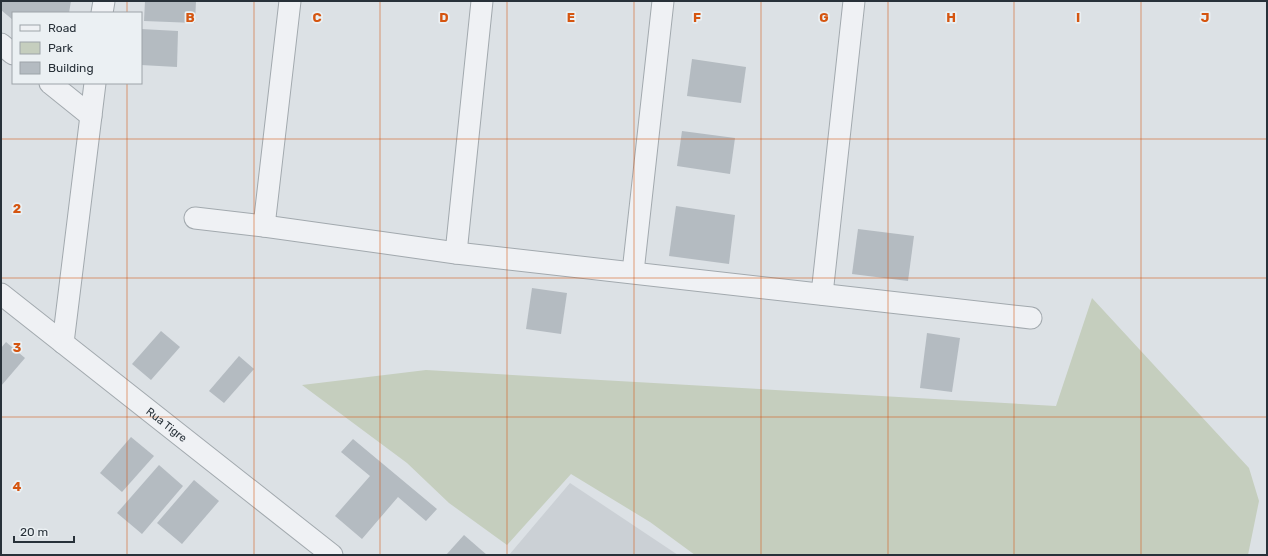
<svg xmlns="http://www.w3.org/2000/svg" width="1268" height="556" font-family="Rubik,sans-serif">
  <rect width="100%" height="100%" fill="#dce1e5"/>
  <path fill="#cbd0d5" d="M570,483L678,555H509Z"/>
  <path fill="#c5cebe" d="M1092,298L1249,468L1259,501L1248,555H695L650,522L571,474L507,545L449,503L407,463L302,385L426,370L1056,406Z"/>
  <g fill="#b4bbc1">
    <path d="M1,1H71L69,13H13V20L1,10Z"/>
    <path d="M145,1H196L195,23L144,21Z"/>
    <path d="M141,29L178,31L177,67L141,65Z"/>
    <path d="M692,59L746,67L741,103L687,96Z"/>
    <path d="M682,131L735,138L730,174L677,166Z"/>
    <path d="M676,206L735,215L729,264L669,256Z"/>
    <path d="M858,229L914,236L908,281L852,274Z"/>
    <path d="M532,288L567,293L561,334L526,329Z"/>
    <path d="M161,331L180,347L151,380L132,364Z"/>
    <path d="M927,333L960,338L952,392L920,388Z"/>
    <path d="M6,342L25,358L1,386V348Z"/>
    <path d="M239,356L254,369L224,403L209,391Z"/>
    <path d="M131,437L154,456L122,492L100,473Z"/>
    <path d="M353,439L437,509L426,521L398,497L362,539L335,516L370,476L341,452Z"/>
    <path d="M159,465L183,486L142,534L117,513Z"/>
    <path d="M194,480L219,501L182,544L157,523Z"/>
    <path d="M464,535L487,555H446Z"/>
  </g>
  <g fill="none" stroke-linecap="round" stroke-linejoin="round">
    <g stroke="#a2a9ae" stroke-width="23">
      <g id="street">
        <path d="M102,13L104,1"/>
        <path d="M1,44L13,54"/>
        <path d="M50,83L91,116"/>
        <path d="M195,218L264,226L456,253L1031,318"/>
        <path d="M264,226L290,1"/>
        <path d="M456,253L482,1"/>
        <path d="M633,272L663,1"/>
        <path id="s1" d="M1,294L332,555"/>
        <path d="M822,294L854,1"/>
        <path d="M63,343L95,83"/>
      </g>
    </g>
    <use href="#street" stroke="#eff1f4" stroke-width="21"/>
  </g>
  <path fill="none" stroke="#d55510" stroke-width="1" stroke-opacity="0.55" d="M127,1V13M254,1V555M380,1V555M507,1V555M634,1V555M761,1V555M888,1V555M1014,1V555M1141,1V555M127,83V555M1,139H1267M1,278H1267M1,417H1267"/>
  <g text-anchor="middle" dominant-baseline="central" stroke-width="3.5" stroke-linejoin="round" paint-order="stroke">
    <g font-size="11" fill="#283139" stroke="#ebf0f3">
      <text stroke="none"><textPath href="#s1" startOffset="211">Rua Tigre</textPath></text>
    </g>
  </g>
  <g font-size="13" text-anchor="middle" font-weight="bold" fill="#d55510" stroke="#ebf0f3" stroke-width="3.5" stroke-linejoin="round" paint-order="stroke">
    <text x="190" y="22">B</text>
    <text x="317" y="22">C</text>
    <text x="444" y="22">D</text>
    <text x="571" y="22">E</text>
    <text x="697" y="22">F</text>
    <text x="824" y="22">G</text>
    <text x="951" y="22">H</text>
    <text x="1078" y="22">I</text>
    <text x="1205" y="22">J</text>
    <text x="17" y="213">2</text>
    <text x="17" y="352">3</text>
    <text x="17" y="491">4</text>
  </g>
  <rect width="1268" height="556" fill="none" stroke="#283139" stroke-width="4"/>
  <rect x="12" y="12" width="130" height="72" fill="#ebf0f3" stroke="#9da4a9"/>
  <rect x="20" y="25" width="20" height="6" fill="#eff1f4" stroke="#9da4a9"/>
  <text x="48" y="32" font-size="12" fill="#283139">Road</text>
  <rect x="20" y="42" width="20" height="12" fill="#c5cebe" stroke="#9da4a9"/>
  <text x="48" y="52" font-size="12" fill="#283139">Park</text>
  <rect x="20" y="62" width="20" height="12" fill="#b4bbc1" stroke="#9da4a9"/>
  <text x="48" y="72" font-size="12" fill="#283139">Building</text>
  <path d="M14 536v6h60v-6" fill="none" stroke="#283139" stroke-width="2"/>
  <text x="20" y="536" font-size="12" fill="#283139" stroke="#ebf0f3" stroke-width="3" paint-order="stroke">20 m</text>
</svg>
